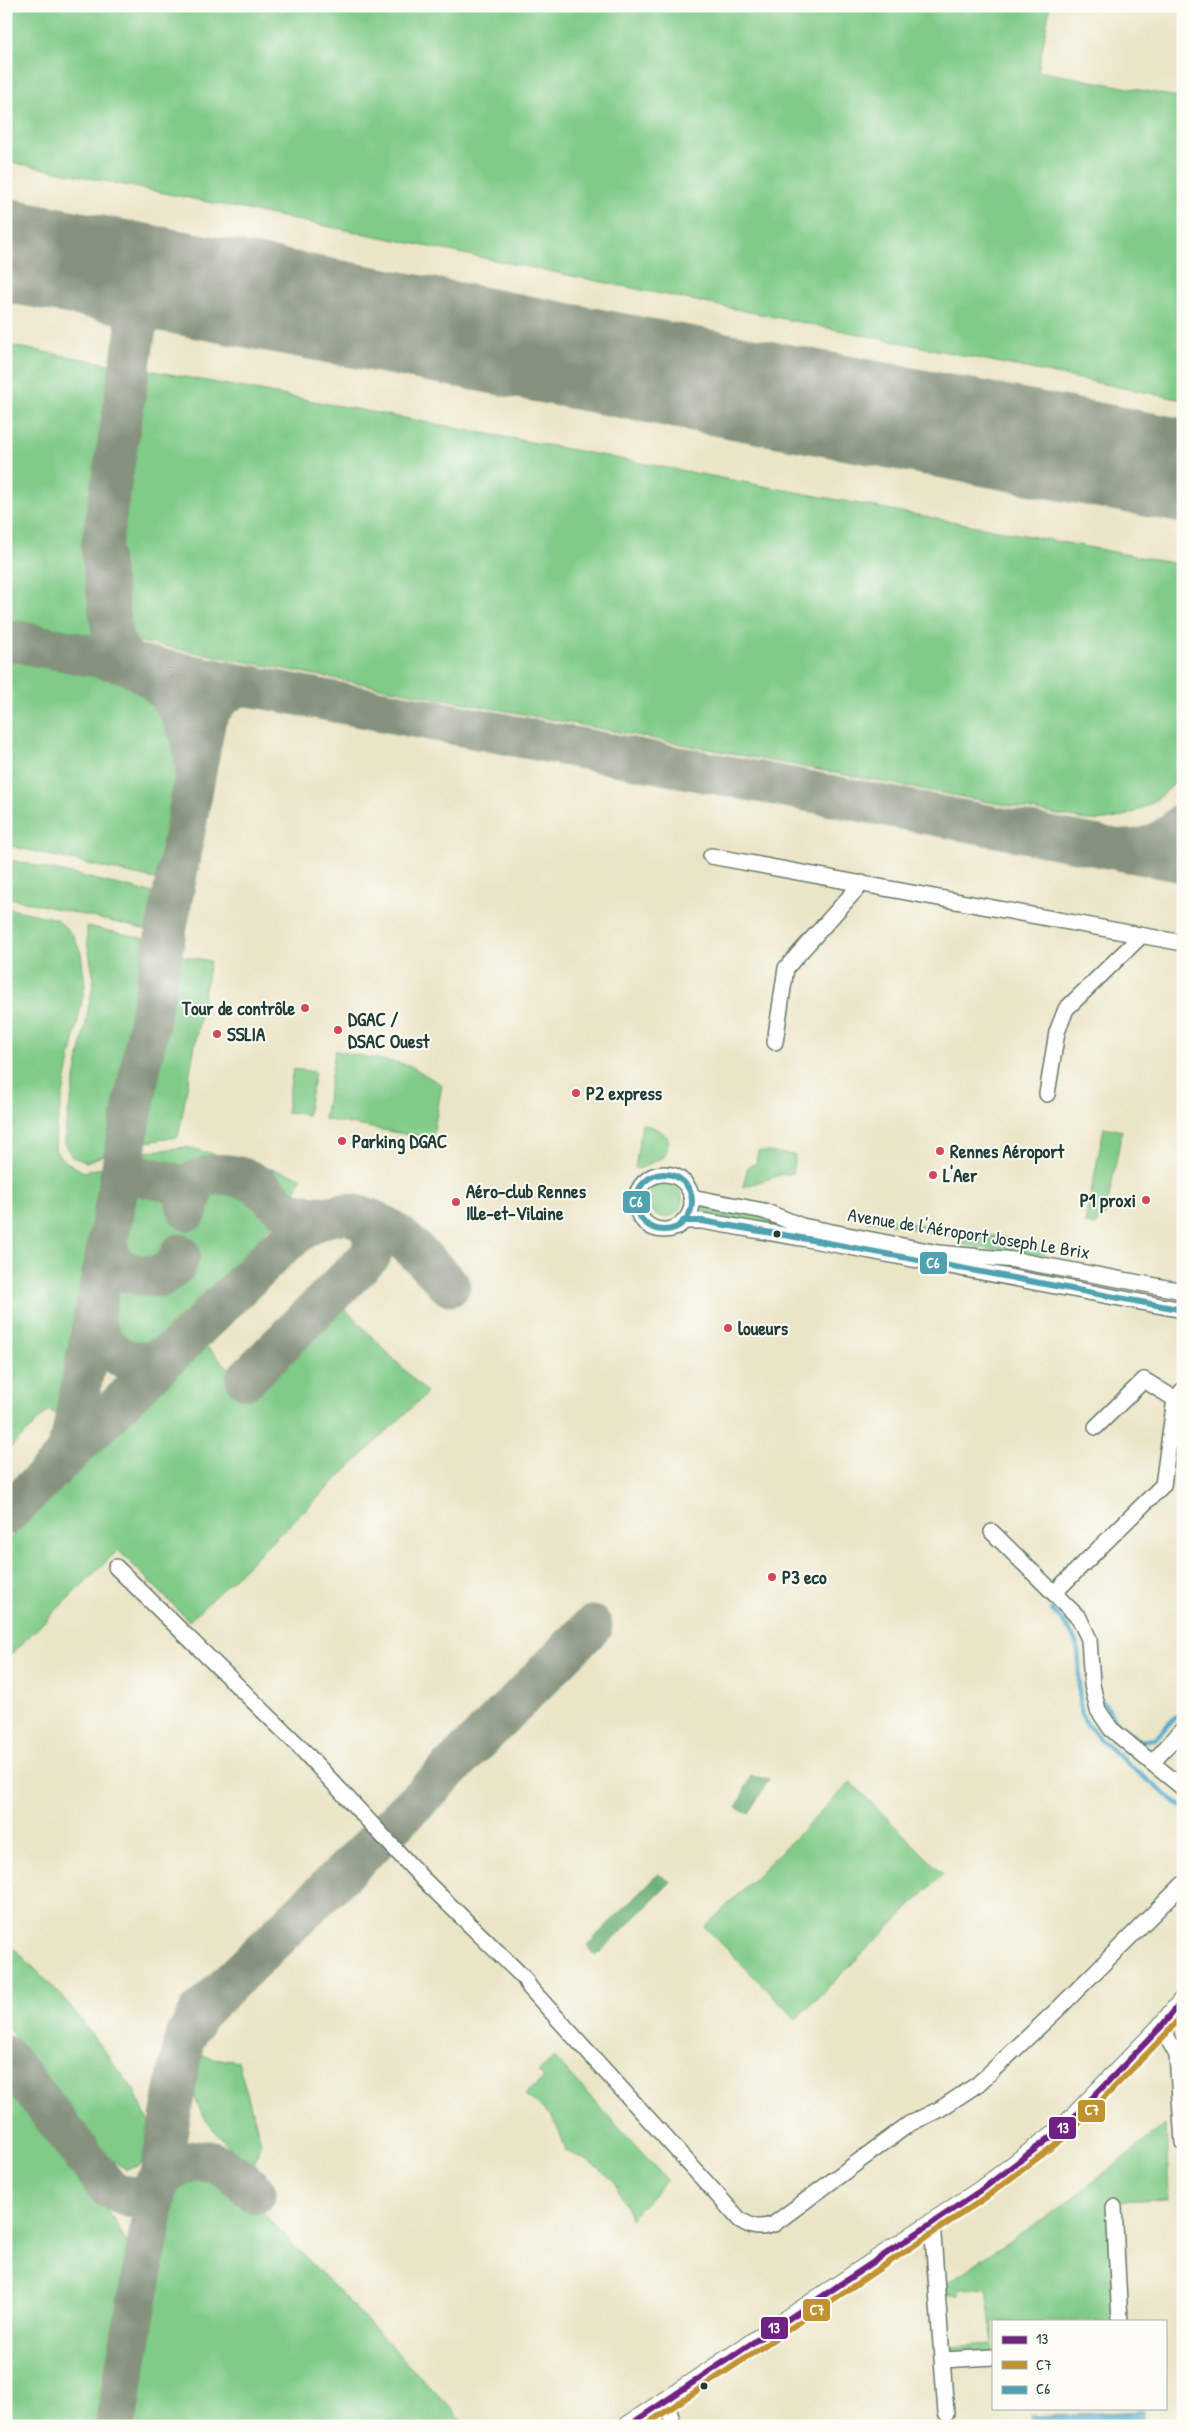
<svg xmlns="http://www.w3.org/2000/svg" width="1189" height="2432" font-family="'Patrick Hand',sans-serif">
  <rect width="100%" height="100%" fill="#fdfcf7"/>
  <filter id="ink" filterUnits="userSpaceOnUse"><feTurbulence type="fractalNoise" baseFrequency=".02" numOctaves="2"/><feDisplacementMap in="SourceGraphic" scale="10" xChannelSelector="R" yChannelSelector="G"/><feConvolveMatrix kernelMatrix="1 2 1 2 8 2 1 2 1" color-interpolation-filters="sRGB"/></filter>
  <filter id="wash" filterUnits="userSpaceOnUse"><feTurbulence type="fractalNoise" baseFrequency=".0096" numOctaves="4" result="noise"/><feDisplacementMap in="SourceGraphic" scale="20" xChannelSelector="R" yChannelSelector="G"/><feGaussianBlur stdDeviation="1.12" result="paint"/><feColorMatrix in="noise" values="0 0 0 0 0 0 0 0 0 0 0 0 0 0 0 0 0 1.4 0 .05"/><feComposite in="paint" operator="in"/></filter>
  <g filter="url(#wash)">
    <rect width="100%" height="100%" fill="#eae5c6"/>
    <g fill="#80cb88" stroke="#50845e">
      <path d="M6,6H1050L1038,71L1183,98V400L6,161Z"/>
      <path d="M6,345L121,366L89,548L103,617L100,634L96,636L6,619Z"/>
      <path d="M138,368L1183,565V774C1165,795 1143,812 1116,818C1106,821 1095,820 1085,820L136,641L130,636L116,605L110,549Z"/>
      <path d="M6,660C40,666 75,670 108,679C146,689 180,727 179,768C178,805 166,844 158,880L6,845Z"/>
      <path d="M6,859L154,893L148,930L6,897Z"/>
      <path d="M6,908L57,919L73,935L81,953L85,985L56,1129L55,1150L63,1160L84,1172L109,1166L63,1414L60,1417L49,1410L6,1452Z"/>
      <path d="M87,926L147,939L111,1152L87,1162L72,1157L65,1145V1131L94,979L87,941Z"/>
      <path d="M177,955L210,961L179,1133L178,1137L140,1143Z"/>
      <path d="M335,1051L409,1065L442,1085L432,1141L426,1148L423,1149L425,1138L324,1119Z"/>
      <path d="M293,1069L315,1072L307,1115L286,1112Z"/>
      <path d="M642,1124C654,1127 662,1129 669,1140L665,1156L639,1169L635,1168Z"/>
      <path d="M1104,1127L1122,1131L1105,1218L1099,1217L1096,1226L1085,1224Z"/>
      <path d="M186,1147L302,1177L288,1206L241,1259L164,1334L145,1344L133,1343L117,1332L109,1313L136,1153Z"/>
      <path d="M758,1151L795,1155L792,1174H784L743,1187L748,1166L756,1164Z"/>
      <circle cx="665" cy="1200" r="17"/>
      <path d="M694,1202L757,1214L824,1238L692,1213Z"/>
      <path d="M871,1216L905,1222L904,1226L867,1220Z"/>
      <path d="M910,1223L953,1232L951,1236L909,1228Z"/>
      <path d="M972,1232L1032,1243L1051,1260L961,1244Z"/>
      <path d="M339,1303L427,1393L189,1621L118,1550L8,1657L6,1655V1542L206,1346L252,1390Z"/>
      <path d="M851,1782L943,1874L796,2019L705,1927Z"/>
      <path d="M6,1940L62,1996L134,2090L150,2126L151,2154L138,2166L126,2169L110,2159L6,2026Z"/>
      <path d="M197,2055L238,2062L261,2142L253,2167C225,2143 193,2118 192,2078C192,2071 195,2062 197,2055Z"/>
      <path d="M554,2057L667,2180L630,2219C619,2179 602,2166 566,2151C557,2122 550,2112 525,2095L544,2078L538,2072Z"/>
      <path d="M6,2086L114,2219L132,2255L100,2426H6Z"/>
      <path d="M1166,2124L1169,2199L1109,2201L1115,2321H993V2354L949,2356L948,2347L993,2344L986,2288L960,2289L959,2295H944L942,2286L1064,2205Z"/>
      <path d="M197,2180C215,2180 228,2185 244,2193L468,2426H127L168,2203L179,2189Z"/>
    </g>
    <g fill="#68af74" stroke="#447654">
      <path d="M751,1776L769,1779L749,1814L736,1808Z"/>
      <path d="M658,1874L671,1882L596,1956L587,1945Z"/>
    </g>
    <path fill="#4fabcd" stroke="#377480" d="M1144,2411V2426H1031L1030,2416Z"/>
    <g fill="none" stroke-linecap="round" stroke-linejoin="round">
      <g stroke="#4fabcd" stroke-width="4.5">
        <path d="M1052,1610C1081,1640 1079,1644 1079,1685C1079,1695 1079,1705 1082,1715C1092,1740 1160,1789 1183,1808"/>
        <path d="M1099,1681V1666"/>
        <path d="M1102,1701L1118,1724L1139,1741L1155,1739L1177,1715"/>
      </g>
      <g stroke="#84917d" stroke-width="41">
        <path d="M94,266C123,285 131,293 136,328"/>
        <path d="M1111,458L1183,472"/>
        <path d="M6,640L1183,862"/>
        <path d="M195,763L191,737L177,706L157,682L128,663L113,641L101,548L136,328C151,295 169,289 204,287"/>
        <path d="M1124,850C1148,850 1167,841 1183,823"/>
        <path d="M125,1148C127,1184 153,1175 179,1185L184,1193L188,1210"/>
        <path d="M188,1210L196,1181C216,1170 240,1174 259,1186C268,1193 275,1203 286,1209C301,1216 315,1217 331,1216"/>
        <path d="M108,1239C106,1273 133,1275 160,1277L176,1265L180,1254"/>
        <path d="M94,1314C95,1343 120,1366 151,1361C160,1359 168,1353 176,1349"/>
        <path d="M246,1379L371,1255C377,1233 369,1221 348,1214"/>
        <path d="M54,1468L63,1457L71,1439L206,718C216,700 230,684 252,686"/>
        <path d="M6,1515L274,1253C288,1241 301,1228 318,1220C373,1196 415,1251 450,1286"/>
        <path d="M6,2056L108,2188C118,2193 129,2200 141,2195C150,2192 154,2183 161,2178C201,2146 223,2161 256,2193"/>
        <path d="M115,2426L184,2040L199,2013L449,1770L592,1626"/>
      </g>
      <path stroke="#84917d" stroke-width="104" d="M6,250L1183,471"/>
    </g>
  </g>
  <g filter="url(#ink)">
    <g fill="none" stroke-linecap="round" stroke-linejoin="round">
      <g stroke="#667867" stroke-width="18">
        <g id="minor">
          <path d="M711,856L1183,943"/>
          <path d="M775,1042L786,968L862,883"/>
          <path d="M1047,1094L1057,1032L1066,1009L1141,936"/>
          <circle cx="664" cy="1202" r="28"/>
          <path d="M691,1197L764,1211L802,1226L938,1253L1015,1260L1183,1291"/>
          <path d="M683,1221H702L807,1239L1183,1310"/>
          <path d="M1096,1427L1144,1380L1175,1399"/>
          <path d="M992,1532L1079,1618L1089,1639L1092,1685L1098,1710L1111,1729L1152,1763"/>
          <path d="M116,1567L298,1745L422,1878L524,1978L530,1988L740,2220C753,2228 760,2229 774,2224L909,2124L940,2109L978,2084L1059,2008L1183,1884"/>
          <path d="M1054,1593L1163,1485L1175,1399L1183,1390"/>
          <path d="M1183,1729L1152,1763L1183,1788"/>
          <path d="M1160,2028L1167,2037L1177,2055L1183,2143"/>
          <path d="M1114,2207L1120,2321"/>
          <path d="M932,2222L946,2413"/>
          <path d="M943,2360L993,2357"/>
          <path d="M666,2402L674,2426"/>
        </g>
      </g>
      <g stroke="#667867" stroke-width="21">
        <path id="tertiary" d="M628,2426L980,2191L1064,2127L1160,2028L1183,2000"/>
      </g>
      <use href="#minor" stroke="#fff" stroke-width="15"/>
      <use href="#tertiary" stroke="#fff" stroke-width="19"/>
      <g stroke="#fdfcf7" stroke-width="10">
        <path id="bus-1" d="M628,2426L980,2191L1064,2127L1160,2028L1183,2000"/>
      </g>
      <g stroke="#fdfcf7" stroke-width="10">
        <path id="bus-2" d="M644,2426L985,2198L1069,2134L1166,2034L1183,2014"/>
      </g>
      <g stroke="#fdfcf7" stroke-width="10">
        <g id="bus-3">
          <circle cx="664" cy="1202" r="28"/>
          <path d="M683,1221H702L807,1239L1183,1310"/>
        </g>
      </g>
      <use href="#bus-1" stroke="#6f2282" stroke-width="6"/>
      <use href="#bus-2" stroke="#c19330" stroke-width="6"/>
      <use href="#bus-3" stroke="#50a2b0" stroke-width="6"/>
    </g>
  </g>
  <g fill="#d1495b" stroke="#fdfcf7" stroke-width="2">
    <circle cx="305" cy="1008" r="5"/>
    <circle cx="338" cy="1030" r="5"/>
    <circle cx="217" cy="1034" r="5"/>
    <circle cx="576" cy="1093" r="5"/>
    <circle cx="342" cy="1141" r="5"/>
    <circle cx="940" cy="1151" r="5"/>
    <circle cx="933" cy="1175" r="5"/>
    <circle cx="1146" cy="1200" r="5"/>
    <circle cx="456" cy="1202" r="5"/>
    <circle cx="728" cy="1328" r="5"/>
    <circle cx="772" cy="1577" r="5"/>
  </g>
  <g fill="#1f3d34" stroke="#fdfcf7" stroke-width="2">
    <circle cx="777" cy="1234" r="4.5"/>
    <circle cx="704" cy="2386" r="4.5"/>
  </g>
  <g text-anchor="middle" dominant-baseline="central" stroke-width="4" stroke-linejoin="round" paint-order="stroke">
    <g font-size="19" font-weight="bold" fill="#1f3d34" stroke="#fdfcf7" text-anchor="start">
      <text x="295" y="1008" text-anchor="end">Tour de contrôle</text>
      <text x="348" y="1019">DGAC /<tspan x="348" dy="22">DSAC Ouest</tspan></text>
      <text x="227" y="1034">SSLIA</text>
      <text x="586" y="1093">P2 express</text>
      <text x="352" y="1141">Parking DGAC</text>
      <text x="950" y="1151">Rennes Aéroport</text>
      <text x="943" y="1175">L'Aer</text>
      <text x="466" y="1191">Aéro-club Rennes<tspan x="466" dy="22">Ille-et-Vilaine</tspan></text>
      <text x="1136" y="1200" text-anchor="end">P1 proxi</text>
      <text x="738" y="1328">loueurs</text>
      <text x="782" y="1577">P3 eco</text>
    </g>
    <g font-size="19" fill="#1f3d34" stroke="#fdfcf7">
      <text transform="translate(969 1233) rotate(9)">Avenue de l'Aéroport Joseph Le Brix</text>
    </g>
  </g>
  <g stroke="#fdfcf7" stroke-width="2">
    <rect x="622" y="1190" width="29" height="24" rx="5" fill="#50a2b0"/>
    <rect x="919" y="1251" width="29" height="24" rx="5" fill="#50a2b0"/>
    <rect x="1077" y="2099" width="29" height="24" rx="5" fill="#c19330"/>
    <rect x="1048" y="2116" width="29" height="24" rx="5" fill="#6f2282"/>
    <rect x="802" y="2298" width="29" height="24" rx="5" fill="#c19330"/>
    <rect x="760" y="2316" width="29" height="24" rx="5" fill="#6f2282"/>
  </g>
  <g font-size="14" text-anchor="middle" font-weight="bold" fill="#fff">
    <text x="636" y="1207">C6</text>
    <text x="933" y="1268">C6</text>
    <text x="1092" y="2115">C7</text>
    <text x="1063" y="2133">13</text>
    <text x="817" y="2315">C7</text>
    <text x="774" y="2333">13</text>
  </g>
  <rect width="1189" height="2432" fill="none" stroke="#fdfcf7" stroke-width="25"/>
  <rect x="992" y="2320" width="175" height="90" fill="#fdfcf7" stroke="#a4b0a9"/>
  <rect x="1002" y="2336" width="25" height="8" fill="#6f2282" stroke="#a4b0a9"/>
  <text x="1036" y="2344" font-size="15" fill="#1f3d34">13</text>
  <rect x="1002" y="2361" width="25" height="8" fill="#c19330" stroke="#a4b0a9"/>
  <text x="1036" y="2370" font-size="15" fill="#1f3d34">C7</text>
  <rect x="1002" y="2386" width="25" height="8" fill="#50a2b0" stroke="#a4b0a9"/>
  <text x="1036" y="2394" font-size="15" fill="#1f3d34">C6</text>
</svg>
